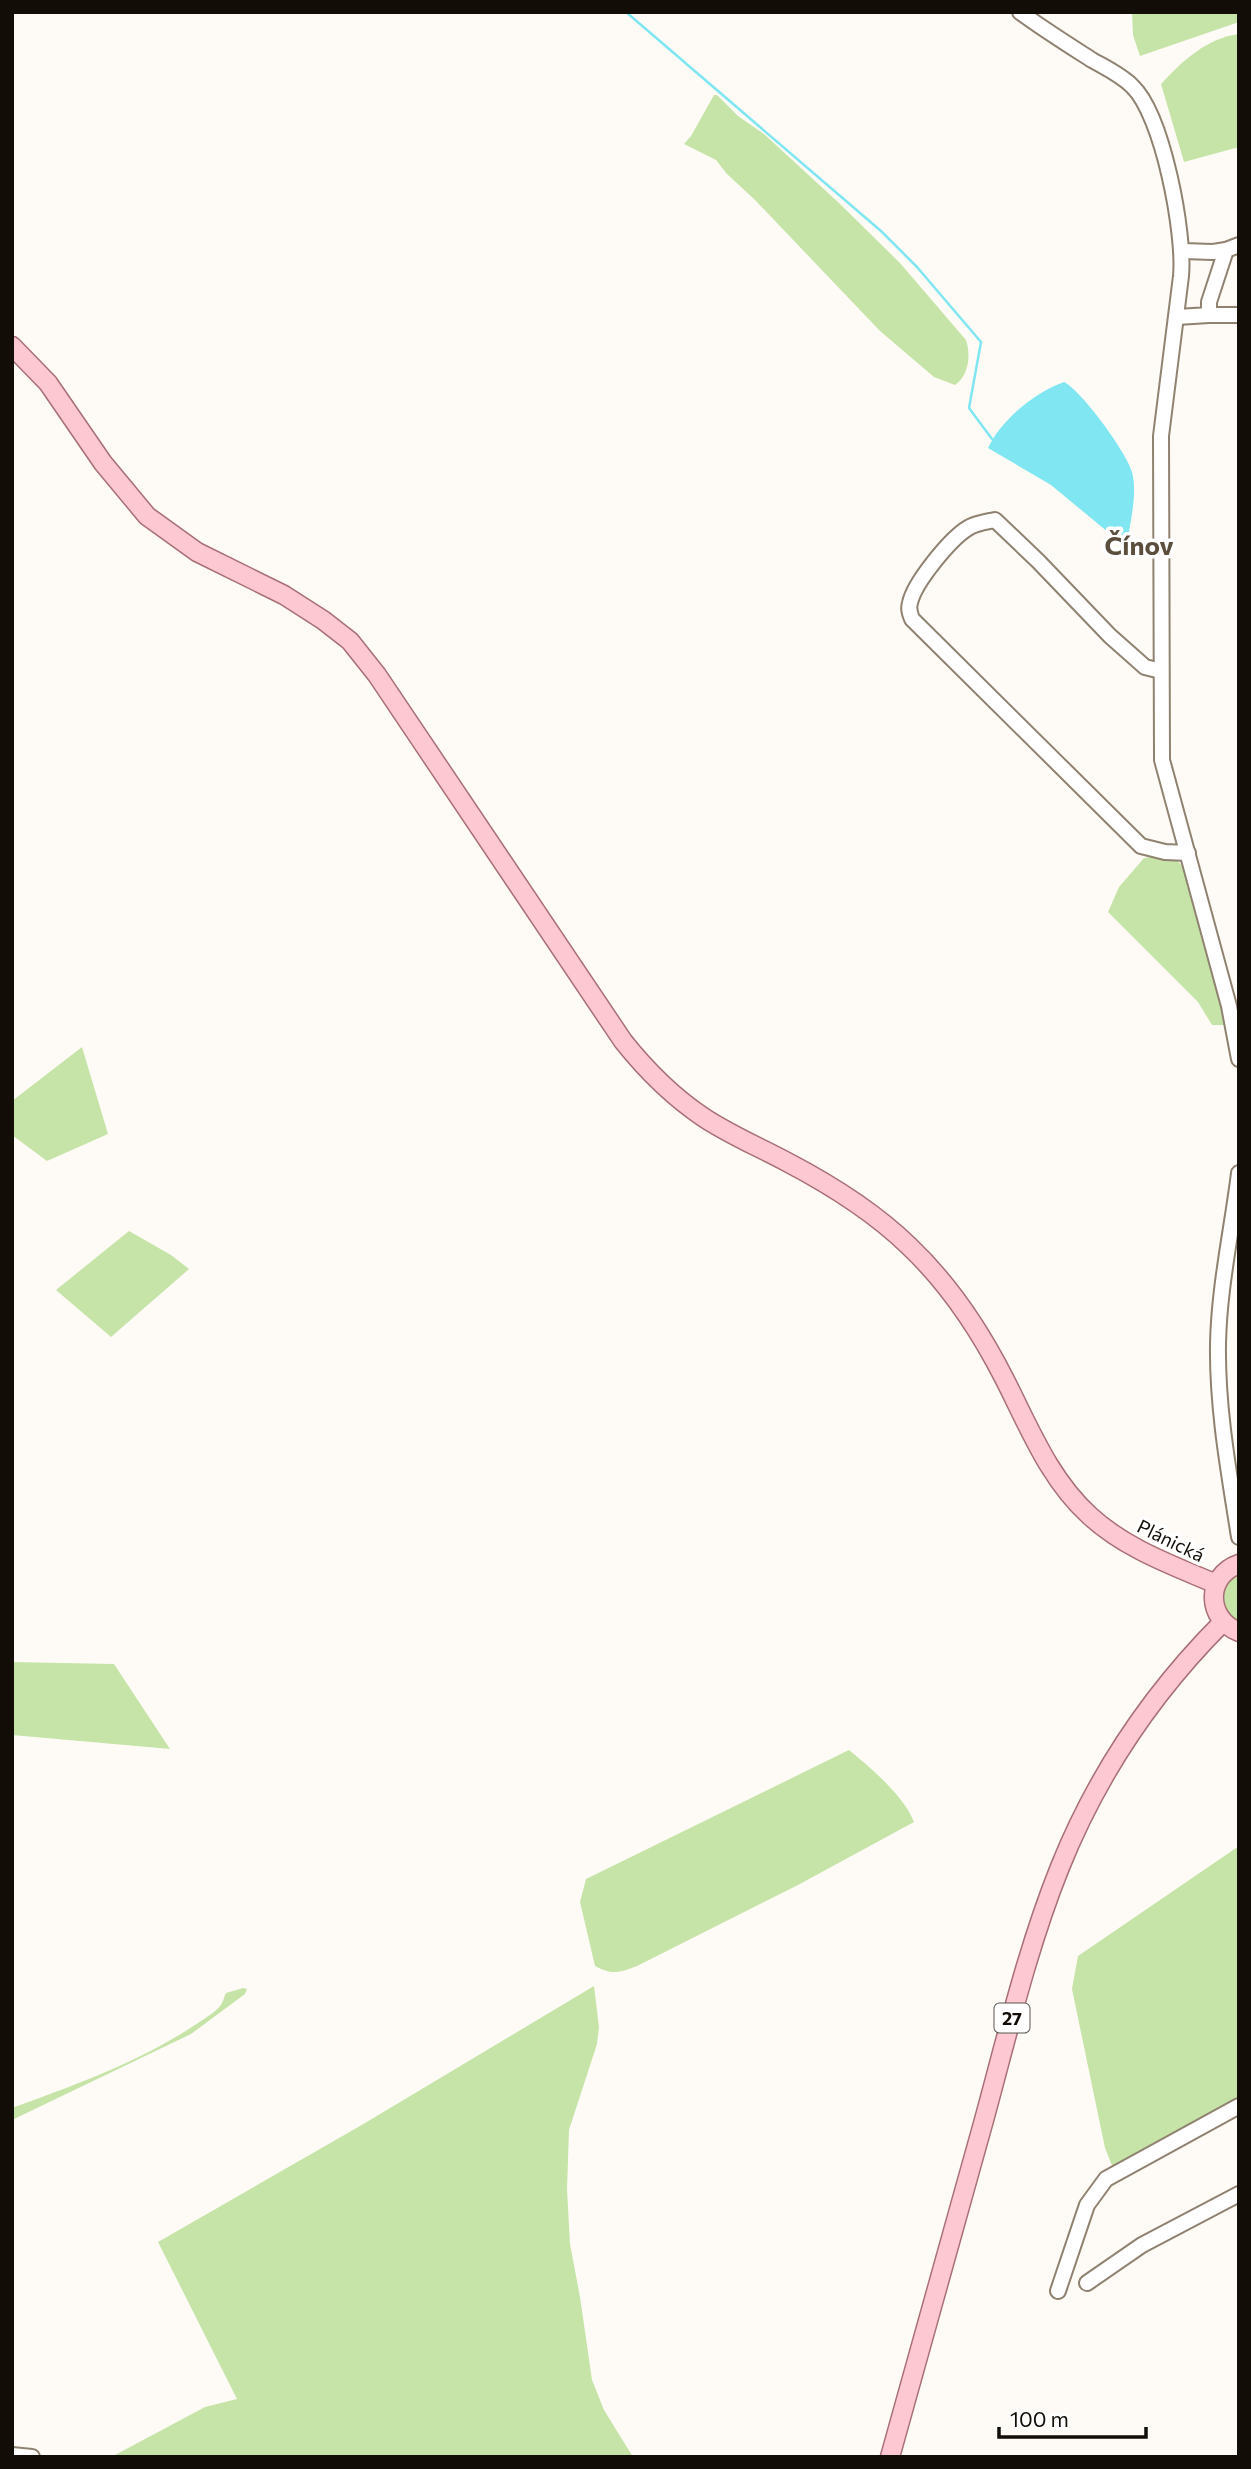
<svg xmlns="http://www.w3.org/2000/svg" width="1251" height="2469" font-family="Commissioner,sans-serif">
  <rect width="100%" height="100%" fill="#fefbf6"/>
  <g fill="#c6e4a7">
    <path d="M1132,12H1239V22L1140,56L1133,35Z"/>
    <path d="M1239,34V147L1184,162L1161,84C1182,61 1207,38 1239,34Z"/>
    <path d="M714,95H717L738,116L764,134L839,203L900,263L966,340C971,355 969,375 955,385L934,377L880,331L755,200L727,174L716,160L684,144L691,136Z"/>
    <path d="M1165,855L1177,860L1183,867L1220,994L1226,1025H1212L1198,1002L1108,912L1119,887L1144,858Z"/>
    <path d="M82,1047L108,1134L47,1161L12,1135V1101Z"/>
    <path d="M129,1231L171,1255L189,1269L111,1337L56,1290Z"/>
    <path d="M1239,1572V1623L1230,1618L1221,1600L1226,1582Z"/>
    <path d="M12,1662L114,1664L170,1749L12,1735Z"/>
    <path d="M849,1750C871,1768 904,1796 914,1822L798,1885L637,1966C619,1973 612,1975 595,1966L580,1902L586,1879Z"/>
    <path d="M1239,1846V2101L1113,2168L1105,2148L1072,1989L1078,1956Z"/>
    <path d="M594,1986L599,2027L597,2044L569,2130L567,2189L570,2244L580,2297L592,2380L604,2410L633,2457H115V2455L205,2407L237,2399L158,2242L360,2126Z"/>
    <path d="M243,1988L247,1989L245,1994L191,2034L12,2120V2108C75,2085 142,2061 198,2023C205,2018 218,2011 222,2003C224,2000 224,1996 226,1993Z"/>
  </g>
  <path fill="#80e6f2" d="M1064,382C1082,391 1127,453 1132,472C1137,491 1132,513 1129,532L1125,537H1114L1051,485L988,448C1002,419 1034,393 1064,382Z"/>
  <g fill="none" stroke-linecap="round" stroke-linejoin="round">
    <path stroke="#80e6f2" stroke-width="2.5" d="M626,12L881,231L917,267L981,342L969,408L992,439"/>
    <g stroke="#908270" stroke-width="18">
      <g id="minor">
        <path d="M1020,12C1043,29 1067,44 1092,60C1106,68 1121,75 1132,86C1163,115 1185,234 1181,276L1161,436L1162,760L1229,1006L1239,1059"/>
        <path d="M1183,251L1213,252L1226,250"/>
        <path d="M1209,315H1239"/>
        <path d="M1177,317L1209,315V302L1226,250L1239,245"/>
        <path d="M1161,671L1145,667L1110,636L1038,561L995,520C986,522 976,523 968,528C950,539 914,583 910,603C908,609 910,614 912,619L1141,846L1165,852L1188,853"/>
        <path d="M1239,1173C1232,1230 1219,1287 1218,1344C1217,1409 1229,1473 1239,1537"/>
        <path d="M1087,2283L1142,2245L1239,2194"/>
        <path d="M1058,2291L1087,2205L1106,2179L1239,2106"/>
        <path d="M12,2455L32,2457"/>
      </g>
    </g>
    <g stroke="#a96f77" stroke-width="21">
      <g id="major">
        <path d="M12,346L48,383L103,463L147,516L197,552L284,595L323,620L350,641L377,675L623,1041C646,1070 672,1096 703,1117C730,1135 759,1147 787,1162C831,1185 873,1211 909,1246C949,1284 979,1329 1004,1378C1029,1427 1049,1479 1090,1516C1126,1549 1172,1565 1216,1584"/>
        <path d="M1239,1564C1205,1576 1206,1619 1239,1632"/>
        <path d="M890,2457C921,2345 953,2232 984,2120C1007,2036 1027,1949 1060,1867C1097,1775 1153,1692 1223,1622"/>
      </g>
    </g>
    <use href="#minor" stroke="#fff" stroke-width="14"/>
    <use href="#major" stroke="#fdc8d2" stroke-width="18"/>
  </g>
  <g text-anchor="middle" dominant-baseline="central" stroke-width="7" stroke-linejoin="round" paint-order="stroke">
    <rect fill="#fff" stroke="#595651" stroke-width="2" x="994.5" y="2003.5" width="35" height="29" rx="5"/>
    <g font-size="18" font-weight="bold" fill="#120d06">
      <text x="1012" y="2018">27</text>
    </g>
    <g font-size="19" fill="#120d06" stroke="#fff">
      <text transform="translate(1171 1540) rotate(26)">Plánická</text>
    </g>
    <g font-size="26" font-weight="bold" fill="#5b4e3d" stroke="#fff">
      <text x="1139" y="544">Čínov</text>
    </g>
  </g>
  <rect width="1251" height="2469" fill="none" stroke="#120d06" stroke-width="28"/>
  <path d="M999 2427v10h147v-10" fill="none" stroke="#120d06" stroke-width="3.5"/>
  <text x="1010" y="2427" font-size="21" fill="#120d06" stroke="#ffffff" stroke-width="5" paint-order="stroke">100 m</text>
</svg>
